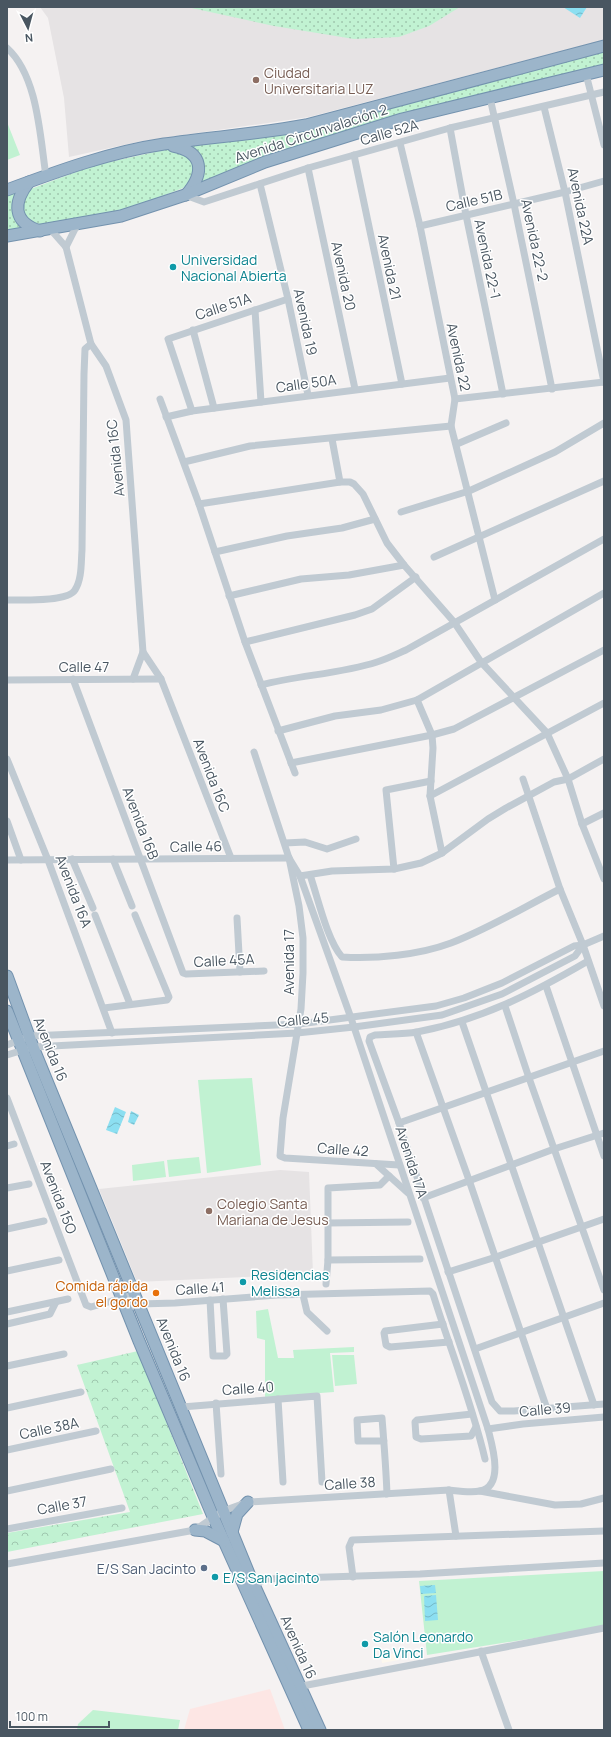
<svg xmlns="http://www.w3.org/2000/svg" width="611" height="1737" font-family="Manrope,sans-serif">
  <defs>
    <pattern id="grass-dots" width="8" height="8" patternUnits="userSpaceOnUse"><rect width="8" height="8" fill="#c1f2d2"/><path d="M2 2h.1M6 6h.1" fill="none" stroke="#9fc7ae" stroke-width="1.8" stroke-linecap="round"/></pattern>
    <pattern id="forest-crowns" width="20" height="18" patternUnits="userSpaceOnUse"><rect width="20" height="18" fill="#c1f2d2"/><path d="M2 6a3 3 0 1 1 6 0M12 15a3 3 0 1 1 6 0" fill="none" stroke="#9fc7ae"/></pattern>
    <pattern id="water-waves" width="16" height="10" patternUnits="userSpaceOnUse"><rect width="16" height="10" fill="#8cdff1"/><path d="M0 5q4-4 8 0t8 0" fill="none" stroke="#74b8c7"/></pattern>
  </defs>
  <rect width="100%" height="100%" fill="#f5f2f2"/>
  <path fill="#fdf8ee" d="M398,1653L399,1660L382,1663L381,1655Z"/>
  <g fill="#e6e3e4">
    <path d="M40,7H604V40L309,117L142,141L69,157L64,98L48,18Z"/>
    <path d="M280,1170L309,1172L313,1274L137,1282L99,1189Z"/>
  </g>
  <path fill="#fde6e4" d="M270,1689L285,1730H184L190,1709Z"/>
  <g fill="url(#grass-dots)">
    <path d="M187,7H460L429,26L399,37L354,39L274,26Z"/>
    <path d="M604,51V67L501,92L199,186C206,168 204,157 188,144L270,135Z"/>
    <path d="M168,149H178L189,153L196,172L191,182L183,188L150,201L115,212L45,226L30,221L24,213L21,197L28,190L92,166Z"/>
    <path d="M18,189C8,208 16,212 27,229L7,231V193Z"/>
  </g>
  <path fill="url(#forest-crowns)" d="M138,1351L203,1514L7,1552V1533L130,1512L77,1365Z"/>
  <g fill="#c1f2d2">
    <path d="M7,122L20,155L7,160Z"/>
    <path d="M252,1078L261,1165L207,1173L198,1080Z"/>
    <path d="M199,1157L201,1173L169,1177L167,1160Z"/>
    <path d="M164,1161L166,1177L133,1181L132,1165Z"/>
    <path d="M268,1309L278,1358H294L293,1350L354,1347V1352L330,1353L334,1392L265,1397V1340L257,1338L256,1311Z"/>
    <path d="M332,1355H354L357,1384L335,1386Z"/>
    <path d="M604,1571V1627L427,1655L419,1581Z"/>
    <path d="M93,1710L180,1720L178,1730H77L78,1724Z"/>
  </g>
  <g fill="url(#water-waves)">
    <path d="M563,7H587L580,18Z"/>
    <path d="M115,1107L126,1112L117,1134L106,1130Z"/>
    <path d="M131,1111L139,1115L134,1125L128,1122Z"/>
    <path d="M435,1585L436,1593L421,1594L420,1586Z"/>
    <path d="M436,1595L438,1620L425,1621L424,1596Z"/>
  </g>
  <g fill="none" stroke-linecap="round" stroke-linejoin="round">
    <g stroke="#7392ae" stroke-width="13">
      <g id="trunk">
        <path d="M173,146C204,152 205,173 186,195"/>
        <path d="M29,182C13,202 12,222 40,231"/>
        <path d="M7,190C58,171 110,152 164,144C211,137 259,134 306,125L604,46"/>
        <path d="M7,236L121,216L185,195L265,162L402,119L604,70"/>
        <path d="M7,976L33,1047L250,1576L320,1730"/>
        <path d="M7,1011L139,1341L214,1519L309,1730"/>
        <path d="M195,1530L205,1531L224,1541"/>
        <path d="M232,1532L237,1514L248,1502"/>
      </g>
    </g>
    <g stroke="#c0cad2" stroke-width="7">
      <path d="M7,48C38,76 40,137 46,176"/>
      <path d="M586,74L604,145"/>
      <path d="M490,98L514,204L552,389"/>
      <path d="M544,107L565,192L604,382"/>
      <path d="M450,128L466,215L503,394"/>
      <path d="M400,143L420,226L455,399L451,426L495,600"/>
      <path d="M354,155L402,384"/>
      <path d="M308,168L355,389"/>
      <path d="M260,184L288,299L308,395"/>
      <path d="M185,195L204,202L308,168L450,128L604,92"/>
      <path d="M420,226L565,192L604,181"/>
      <path d="M51,230L66,247L91,344L106,366L126,420L143,652L133,679"/>
      <path d="M66,247L77,225"/>
      <path d="M255,310L261,402"/>
      <path d="M193,330L214,408"/>
      <path d="M160,399L199,504L245,642L295,773"/>
      <path d="M455,399L604,382"/>
      <path d="M192,411L168,339L288,299"/>
      <path d="M166,417L192,411L450,378"/>
      <path d="M332,439L340,482H350L354,484L363,494L387,543L404,565L454,622L481,662L547,733L568,779L582,824L604,879"/>
      <path d="M457,444L506,423"/>
      <path d="M184,462L250,446L451,426"/>
      <path d="M199,504L340,482"/>
      <path d="M401,512L469,491L555,452L604,423"/>
      <path d="M215,552L287,536L342,528L375,519"/>
      <path d="M434,557L604,481"/>
      <path d="M229,596L301,579L349,575L404,565"/>
      <path d="M7,600C22,600 68,602 75,590C82,579 81,563 82,550L84,374L85,349L91,344"/>
      <path d="M245,642L355,615L372,609L416,577"/>
      <path d="M143,652L161,679L231,858"/>
      <path d="M73,679L183,973L186,974L264,971"/>
      <path d="M7,680L161,679"/>
      <path d="M261,685C299,675 340,674 377,662C387,659 397,654 406,650L604,539"/>
      <path d="M417,700L432,735L433,748L430,796L442,853"/>
      <path d="M278,731L335,716L381,710L417,700L604,593"/>
      <path d="M254,752L289,858L299,906L303,938V973L301,1009L283,1118L280,1156L285,1158L399,1165"/>
      <path d="M7,759L48,860L112,1033"/>
      <path d="M291,763L432,735L454,729L604,650"/>
      <path d="M523,779L560,889L583,945L604,1006"/>
      <path d="M430,796L604,703"/>
      <path d="M7,821L21,860"/>
      <path d="M582,824L604,813"/>
      <path d="M285,843L305,842L327,849L356,839"/>
      <path d="M72,859L93,908"/>
      <path d="M113,859L132,906"/>
      <path d="M7,860L289,858"/>
      <path d="M394,869L386,790L431,781"/>
      <path d="M310,875C318,898 327,940 342,957C376,959 419,955 451,943C488,929 524,907 560,889"/>
      <path d="M300,876L332,871L394,869L421,863L442,853L488,819L506,808L554,782L568,779L604,759"/>
      <path d="M95,915L130,1004"/>
      <path d="M237,918L240,972"/>
      <path d="M588,961C533,993 481,1020 417,1032C404,1034 389,1034 375,1035L370,1037L369,1041L399,1123L492,1402L500,1411H514L604,1404"/>
      <path d="M546,986L604,1156"/>
      <path d="M505,1006L529,1078L604,1290"/>
      <path d="M104,1008L167,1000L169,997L135,915"/>
      <path d="M462,1022L594,1405"/>
      <path d="M416,1032L469,1180L547,1409"/>
      <path d="M7,1045L30,1036L299,1024L436,1006L464,998L502,983L574,946L583,945L604,936"/>
      <path d="M7,1055L33,1047L297,1033L354,1027L442,1015L502,994L575,956L583,945"/>
      <path d="M7,1098L86,1305L91,1307L136,1294"/>
      <path d="M399,1123L604,1051"/>
      <path d="M7,1146L14,1144"/>
      <path d="M376,1164L408,1193"/>
      <path d="M7,1188L29,1184"/>
      <path d="M423,1198L554,1149L604,1133"/>
      <path d="M328,1223L408,1222"/>
      <path d="M7,1229L44,1221"/>
      <path d="M328,1260L420,1259"/>
      <path d="M7,1271L59,1260"/>
      <path d="M448,1272L496,1257L604,1219"/>
      <path d="M326,1284L328,1260V1188L380,1185L389,1176"/>
      <path d="M303,1295L307,1312L327,1331"/>
      <path d="M210,1300L213,1356H225L227,1354L223,1299"/>
      <path d="M126,1308L140,1304L175,1303L277,1295L430,1291L433,1294C450,1349 472,1403 485,1459"/>
      <path d="M7,1312L68,1299"/>
      <path d="M7,1324L50,1314L56,1302"/>
      <path d="M443,1324L385,1331L384,1333L386,1345L390,1347L449,1342"/>
      <path d="M475,1349L604,1303"/>
      <path d="M7,1366L64,1354"/>
      <path d="M278,1399L283,1482"/>
      <path d="M216,1403L221,1474"/>
      <path d="M182,1407L317,1396L322,1482"/>
      <path d="M7,1408L81,1392"/>
      <path d="M472,1414L417,1420L415,1422L416,1437L421,1439L471,1436L476,1427"/>
      <path d="M488,1429L523,1424L604,1417"/>
      <path d="M384,1441H358L357,1420L382,1418C384,1443 386,1468 387,1494"/>
      <path d="M7,1450L96,1431"/>
      <path d="M449,1490L456,1536"/>
      <path d="M7,1491L111,1469"/>
      <path d="M480,1491L555,1505L581,1504L604,1498"/>
      <path d="M7,1529L122,1508"/>
      <path d="M7,1564L195,1530L223,1511L248,1502L449,1490C458,1491 471,1493 480,1491C505,1486 492,1445 488,1429L351,1018L300,876L289,858"/>
      <path d="M353,1577L349,1547L352,1540L604,1531"/>
      <path d="M254,1585L266,1579L420,1574L604,1563"/>
      <path d="M481,1651L509,1730"/>
      <path d="M297,1687L604,1628"/>
    </g>
    <use href="#trunk" stroke="#9cb5ca" stroke-width="11"/>
  </g>
  <g fill="#8d6e63" stroke="#fff" stroke-width="1.5">
    <circle cx="256" cy="80" r="4"/>
    <circle cx="209" cy="1211" r="4"/>
  </g>
  <g fill="#0f9aa8" stroke="#fff" stroke-width="1.5">
    <circle cx="173" cy="267" r="4"/>
    <circle cx="243" cy="1282" r="4"/>
    <circle cx="215" cy="1577" r="4"/>
    <circle cx="365" cy="1644" r="4"/>
  </g>
  <circle fill="#e8710a" stroke="#fff" stroke-width="1.5" cx="156" cy="1293" r="4"/>
  <circle fill="#5c6f8a" stroke="#fff" stroke-width="1.5" cx="204" cy="1568" r="4"/>
  <g text-anchor="middle" dominant-baseline="central" stroke-width="3" stroke-linejoin="round" paint-order="stroke">
    <g font-size="14" fill="#785e54" stroke="#fff" text-anchor="start">
      <text x="264" y="72">Ciudad<tspan x="264" dy="16">Universitaria LUZ</tspan></text>
      <text x="217" y="1203">Colegio Santa<tspan x="217" dy="16">Mariana de Jesus</tspan></text>
    </g>
    <g font-size="14" fill="#495661" stroke="#fff">
      <text transform="translate(389 132) rotate(-16)">Calle 52A</text>
      <text transform="translate(311 133) rotate(-18)">Avenida Circunvalación 2</text>
      <text transform="translate(474 200) rotate(-13)">Calle 51B</text>
      <text transform="translate(581 206) rotate(78)">Avenida 22A</text>
      <text transform="translate(535 240) rotate(78)">Avenida 22-2</text>
      <text transform="translate(488 259) rotate(78)">Avenida 22-1</text>
      <text transform="translate(390 267) rotate(78)">Avenida 21</text>
      <text transform="translate(344 276) rotate(78)">Avenida 20</text>
      <text transform="translate(223 306) rotate(-18)">Calle 51A</text>
      <text transform="translate(306 322) rotate(78)">Avenida 19</text>
      <text transform="translate(459 357) rotate(78)">Avenida 22</text>
      <text transform="translate(306 383) rotate(-8)">Calle 50A</text>
      <text transform="translate(115 458) rotate(-96)">Avenida 16C</text>
      <text x="84" y="666">Calle 47</text>
      <text transform="translate(212 775) rotate(69)">Avenida 16C</text>
      <text transform="translate(141 823) rotate(69)">Avenida 16B</text>
      <text transform="translate(196 846) rotate(-1)">Calle 46</text>
      <text transform="translate(74 891) rotate(69)">Avenida 16A</text>
      <text transform="translate(224 960) rotate(-3)">Calle 45A</text>
      <text transform="translate(288 962) rotate(-90)">Avenida 17</text>
      <text transform="translate(303 1019) rotate(-5)">Calle 45</text>
      <text transform="translate(51 1049) rotate(68)">Avenida 16</text>
      <text transform="translate(343 1149) rotate(4)">Calle 42</text>
      <text transform="translate(412 1162) rotate(72)">Avenida 17A</text>
      <text transform="translate(59 1197) rotate(69)">Avenida 15O</text>
      <text transform="translate(200 1288) rotate(-4)">Calle 41</text>
      <text transform="translate(174 1349) rotate(68)">Avenida 16</text>
      <text transform="translate(248 1388) rotate(-4)">Calle 40</text>
      <text transform="translate(545 1409) rotate(-5)">Calle 39</text>
      <text transform="translate(49 1428) rotate(-12)">Calle 38A</text>
      <text transform="translate(350 1483) rotate(-4)">Calle 38</text>
      <text transform="translate(62 1505) rotate(-10)">Calle 37</text>
      <text transform="translate(299 1647) rotate(66)">Avenida 16</text>
    </g>
    <g font-size="14" fill="#0d838f" stroke="#fff" text-anchor="start">
      <text x="181" y="259">Universidad<tspan x="181" dy="16">Nacional Abierta</tspan></text>
      <text x="251" y="1274">Residencias<tspan x="251" dy="16">Melissa</tspan></text>
      <text x="223" y="1577">E/S San jacinto</text>
      <text x="373" y="1636">Salón Leonardo<tspan x="373" dy="16">Da Vinci</tspan></text>
    </g>
    <g font-size="14" fill="#c56008" stroke="#fff" text-anchor="end">
      <text x="148" y="1285">Comida rápida<tspan x="148" dy="16">el gordo</tspan></text>
    </g>
    <g font-size="14" fill="#4e5e75" stroke="#fff" text-anchor="end">
      <text x="196" y="1568">E/S San Jacinto</text>
    </g>
  </g>
  <rect width="611" height="1737" fill="none" stroke="#495661" stroke-width="16"/>
  <g transform="translate(28 28) rotate(174)" stroke="#ffffff" stroke-width="3" paint-order="stroke">
  <path d="M0-3L7 15L0 10L-7 15Z" fill="#495661"/>
  <text y="-6" font-size="11" font-weight="bold" text-anchor="middle" fill="#495661">N</text>
  </g>
  <path d="M10 1721v6h99v-6" fill="none" stroke="#495661" stroke-width="2"/>
  <text x="16" y="1721" font-size="12" fill="#495661" stroke="#ffffff" stroke-width="3" paint-order="stroke">100 m</text>
</svg>
